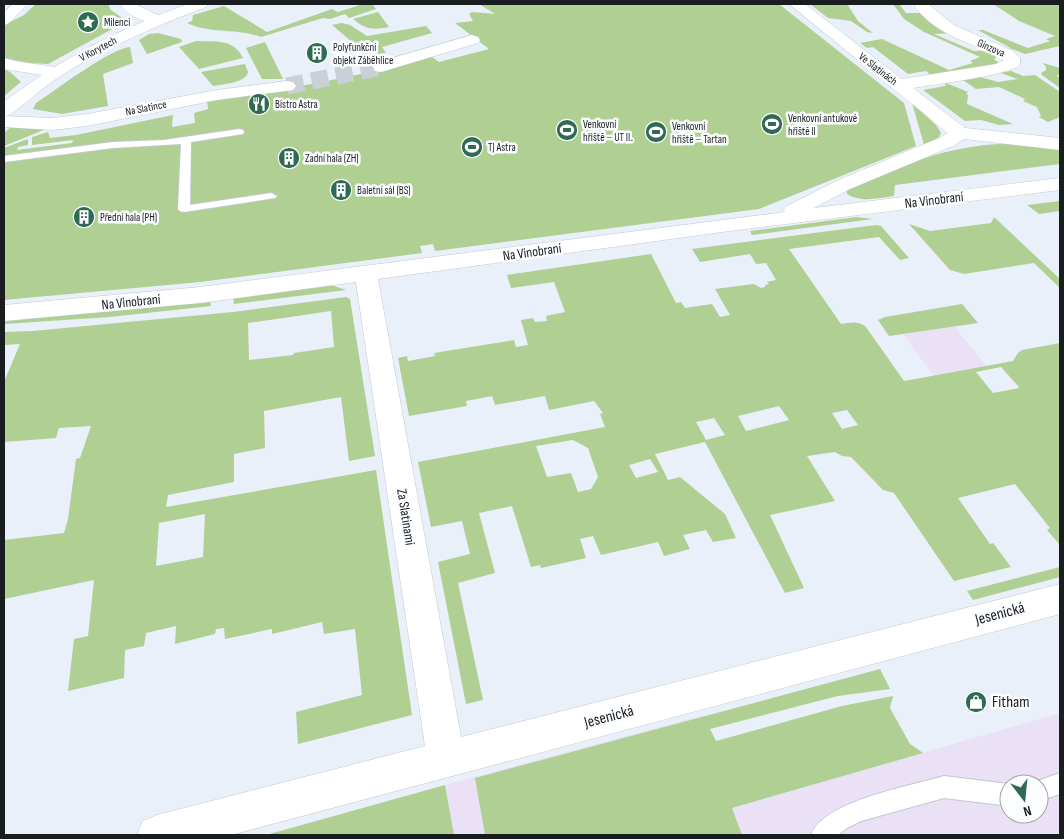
<svg xmlns="http://www.w3.org/2000/svg" width="1064" height="839" font-family="'Sofia Sans Condensed',sans-serif">
  <rect width="100%" height="100%" fill="#e9f0f9"/>
  <g fill="#eae1f6" fill-rule="evenodd">
    <path d="M954,326L987,367L933,375L903,334Z"/>
    <path d="M1060,713V835H454L445,785L704,715L732,808ZM1009,784H1039V814H1009Z"/>
  </g>
  <g fill="#afcf93" fill-rule="evenodd">
    <path d="M36,4H108L111,10L127,21L48,64L29,63L4,58V27L8,23L24,15Z"/>
    <path d="M363,4H372L376,9L349,18L345,14L330,19L323,18L261,37C237,28 210,34 187,23L192,21L193,15L224,6L267,32L332,9L338,12Z"/>
    <path d="M479,4H779L904,103L916,146L759,209L435,251L433,244L420,246L422,253L200,282L4,300V148L28,139V145L18,147L17,150L72,143L73,140L32,145V137L48,132L50,138L76,135L173,115L172,127L195,123L194,113L208,109L207,101C283,90 357,77 432,57L439,62L489,49L455,23L473,21L469,14L472,12L495,14Z"/>
    <path d="M810,4H847L858,21L873,33L867,32L851,21L828,18Z"/>
    <path d="M893,4H914L900,5L906,13H921L953,33L934,34L974,51L992,50L1001,54L994,59L1001,65L931,75L926,71L908,74L873,47L867,48L860,43L882,39L949,70L973,63L970,61L980,57L924,32L904,19Z"/>
    <path d="M993,4H1060V46L1025,54L1012,49L978,30H983L1028,48L1050,41L1046,39L1055,36L1019,21Z"/>
    <path d="M378,12L389,27C373,30 366,30 353,19Z"/>
    <path d="M341,23L350,25L367,36L426,26L432,33L382,47L386,53L371,58L332,25Z"/>
    <path d="M158,33L181,39L182,42L147,54L139,40L149,34Z"/>
    <path d="M196,41C215,42 233,38 243,58L199,69L179,47Z"/>
    <path d="M265,42L283,79H262L246,48Z"/>
    <path d="M130,47L133,63L103,74L108,106L62,114L33,109L36,103C56,90 109,49 130,47Z"/>
    <path d="M1043,63L1060,68V74L1056,76L1060,77V88L1042,75L1041,73L1046,70V67Z"/>
    <path d="M245,64L248,72C246,83 224,84 213,86L201,72Z"/>
    <path d="M4,69L10,72L21,82L4,96Z"/>
    <path d="M1011,71L1023,76L1035,75L1060,92V117L1048,122L1039,117L1041,116L1037,107L1023,101L1025,99L999,87L976,89L963,80L977,76L998,82L1018,79L1000,73Z"/>
    <path d="M946,83L968,92L966,94L968,95L967,104L1013,124L999,125L981,120L965,121L923,90L945,86Z"/>
    <path d="M912,103L936,125L941,133L938,139L925,148Z"/>
    <path d="M12,126L46,129L4,146V133Z"/>
    <path d="M1002,144L1060,147V164L895,185L894,196C879,198 861,203 847,194V190C898,166 946,146 1002,144Z"/>
    <path d="M1060,201V211L1039,214L1027,205Z"/>
    <path d="M856,217L873,219L752,235L750,231Z"/>
    <path d="M994,217L1060,279V288L1034,263L964,274L950,270L909,224L930,231L991,223Z"/>
    <path d="M876,225L881,226L909,258L900,260L879,237L789,249L841,324C850,323 858,320 866,327L904,381L1013,361L1018,353L1022,350L1060,343V545L1047,530L1050,528L1015,484L958,498L990,544L993,543L1011,567L954,581L894,493L883,490L851,457L842,456L835,452L807,456L835,501L770,515L804,588L785,593L705,442L655,454L668,480L680,477L725,514L736,538L713,542L706,530L683,535L690,549L664,556L658,542L601,555L593,536L580,539L586,558L541,568L540,565L531,567L512,506L479,513L495,573L458,583L483,700L466,704L438,562L470,554L462,521L431,527L418,462L605,427L600,414L603,413L594,401L549,410L545,396L495,405L492,396L466,401L467,406L409,416L398,358L407,356L408,361L435,356L434,353L514,340L516,347L528,345L521,320L533,318L535,322L547,321L546,316L565,312L554,282L511,288L507,275L651,254L676,303L681,302L685,308L712,304L720,317L730,315L715,289L754,284L761,288L765,287V285L769,284L767,282L776,280L766,263L756,264L750,254L700,262L692,249ZM1001,367L1019,387V388L993,393L976,372ZM779,406L789,420L746,431L738,416ZM847,410L858,425L842,429L832,413ZM714,418L725,435L706,440L696,422ZM573,440L588,448L598,477L591,489L578,492L571,473L547,477L536,446ZM650,459L658,472L636,478L629,465Z"/>
    <path d="M322,286H334L346,290L234,304L233,298Z"/>
    <path d="M346,297L350,299L375,456L349,461L341,397L264,411L265,448L234,454V482L168,495L166,507L376,470L412,715L298,744L296,712L362,695L355,629L324,634L322,622L272,634V629L225,639L224,628L216,629L215,634L175,644L176,626L146,633L144,646L125,650L124,678L68,691L74,639L88,636L94,580L4,599V540L64,533L68,519L76,459L80,458L91,426L59,428L56,438L4,442V382L20,344L4,345V332L33,331L233,312ZM331,311L334,347L294,353L293,355L249,360L248,323ZM205,514L203,557L156,566L159,523Z"/>
    <path d="M210,300L211,306L110,317L4,324V321Z"/>
    <path d="M962,304L978,323L889,336L878,320L885,317Z"/>
    <path d="M1060,567V577L973,600L967,591Z"/>
    <path d="M880,669L890,689L838,696L710,729L716,741L842,706L893,696L890,708L910,744L923,753L732,808L742,835H485L475,778Z"/>
    <path d="M445,785L454,835H266Z"/>
  </g>
  <g fill="none" stroke-linecap="round" stroke-linejoin="round">
    <path stroke="#cad0d8" stroke-width="17" stroke-dasharray="17 8" stroke-linecap="butt" d="M287,86L381,67"/>
    <g stroke="#c2c8d1" stroke-width="2">
      <g id="service">
        <path d="M239,129L243,130L244,132L243,134L191,142L190,205L271,193L277,196L275,198L184,212L180,211L178,209L181,144L113,148L4,162V156L113,142L164,140Z"/>
        <path d="M1060,773V794L1039,801V784H1031L1032,783Z"/>
        <path d="M944,776L1009,784V806L944,798L861,821L847,828L838,835H811C823,801 911,786 944,776Z"/>
      </g>
    </g>
    <g stroke="#c2c8d1" stroke-width="1">
      <g id="minor">
        <path d="M13,4H28L9,23L4,25V12Z"/>
        <path d="M121,4H135L162,17L165,20L162,23C151,26 124,15 121,4Z"/>
        <path d="M789,4H805L902,79L996,64L1004,60L1001,57C970,43 933,34 913,4H928L954,25L1013,51L1020,58C1020,61 1021,63 1019,65C1011,75 930,85 913,88L965,128L1060,138V150L964,139L953,146L850,189L814,208L1060,178V190L737,230L378,279L461,737L1060,584V614L231,835H137L143,821L157,815L425,746L356,282L200,303L4,321V305L200,287L785,212L783,210L787,206L836,181L939,138L948,133Z"/>
        <path d="M472,35L478,37L480,40L478,43L381,72L375,71L373,67L375,63Z"/>
        <path d="M4,58L15,61L55,67L61,68L64,72L61,76L55,77L4,69Z"/>
        <path d="M287,81L293,82L296,86L293,90L217,100L87,126L52,130L4,127V116L52,118L87,114L217,90Z"/>
      </g>
    </g>
    <g stroke="#c2c8d1" stroke-width="1">
      <path id="tertiary" d="M188,4H208L206,7C154,27 103,48 56,79C40,90 26,103 10,115L4,116V102C60,59 121,28 188,4Z"/>
    </g>
    <use href="#service" fill="#fff" fill-rule="evenodd"/>
    <use href="#minor" fill="#fff" fill-rule="evenodd"/>
    <use href="#tertiary" fill="#fff" fill-rule="evenodd"/>
  </g>
  <defs>
    <g id="sight-disc" transform="scale(1.125)"><circle r="9.5" fill="#306a52" stroke="#fbfdff"/><path d="M0-6L1.8-2.2L6-1.7L2.9 1.2L3.7 5.4L0 3.3L-3.7 5.4L-2.9 1.2L-6-1.7L-1.8-2.2Z" fill="#fff"/></g>
    <g id="building-disc" transform="scale(1.125)"><circle r="9.5" fill="#306a52" stroke="#fbfdff"/><path d="M-4-6H4V6H1V3H-1V6H-4ZM-2.5-4.3h1.7v1.8h-1.7ZM.8-4.3h1.7v1.8H.8ZM-2.5-1h1.7V.8h-1.7ZM.8-1h1.7V.8H.8Z" fill="#fff"/></g>
    <g id="restaurant-disc" transform="scale(1.125)"><circle r="9.5" fill="#306a52" stroke="#fbfdff"/><path d="M-5-6h1v4h1v-4h1v4h1v-4h1v5L-1.5 .5V6h-2V.5L-5-1ZM5-6V6H3V1.5H1.5Q1.5-4 5-6Z" fill="#fff"/></g>
    <g id="stadium-disc" transform="scale(1.125)"><circle r="9.5" fill="#306a52" stroke="#fbfdff"/><path d="M0-5a6.5 5 0 1 0 0 10a6.5 5 0 1 0 0-10ZM-3.5-1.8h7v3.6h-7Z" fill="#fff"/></g>
    <g id="shop-disc" transform="scale(1.125)"><circle r="9.5" fill="#306a52" stroke="#fbfdff"/><path d="M-5-2.5h2.3a2.7 3.5 0 0 1 5.4 0H5L5.5 6h-11ZM-1.5-2.5h3a1.5 2.3 0 0 0-3 0Z" fill="#fff"/></g>
  </defs>
  <g fill-rule="evenodd">
    <use href="#sight-disc" x="88" y="22"/>
    <use href="#building-disc" x="317" y="53"/>
    <use href="#restaurant-disc" x="259" y="104"/>
    <use href="#stadium-disc" x="772" y="124"/>
    <use href="#stadium-disc" x="567" y="130"/>
    <use href="#stadium-disc" x="656" y="132"/>
    <use href="#stadium-disc" x="472" y="147"/>
    <use href="#building-disc" x="289" y="158"/>
    <use href="#building-disc" x="341" y="190"/>
    <use href="#building-disc" x="84" y="217"/>
    <use href="#shop-disc" x="976" y="702"/>
  </g>
  <g text-anchor="middle" dominant-baseline="central" stroke-width="5" stroke-linejoin="round" paint-order="stroke">
    <g font-size="11" fill="#1a1d20" stroke="#fbfdff" text-anchor="start">
      <text x="104" y="22">Milenci</text>
      <text x="333" y="47">Polyfunkční<tspan x="333" dy="13">objekt Záběhlice</tspan></text>
      <text x="275" y="104">Bistro Astra</text>
      <text x="788" y="118">Venkovní antukové<tspan x="788" dy="13">hřiště II</tspan></text>
      <text x="583" y="124">Venkovní<tspan x="583" dy="13">hřiště – UT II.</tspan></text>
      <text x="672" y="126">Venkovní<tspan x="672" dy="13">hřiště – Tartan</tspan></text>
      <text x="488" y="147">TJ Astra</text>
      <text x="305" y="158">Zadní hala (ZH)</text>
      <text x="357" y="190">Baletní sál (BS)</text>
      <text x="100" y="217">Přední hala (PH)</text>
    </g>
    <g font-size="11" fill="#1a1d20" stroke="#fbfdff">
      <text transform="translate(991 48) rotate(24)">Ginzova</text>
      <text transform="translate(98 49) rotate(-28)">V Korytech</text>
      <text transform="translate(878 69) rotate(38)">Ve Slatinách</text>
      <text transform="translate(146 108) rotate(-11)">Na Slatince</text>
    </g>
    <g font-size="14" fill="#1a1d20" stroke="#fbfdff">
      <text transform="translate(934 200) rotate(-7)">Na Vinobraní</text>
      <text transform="translate(532 252) rotate(-8)">Na Vinobraní</text>
      <text transform="translate(131 302) rotate(-6)">Na Vinobraní</text>
      <text transform="translate(406 517) rotate(81)">Za Slatinami</text>
    </g>
    <g font-size="16" fill="#1a1d20" stroke="#fbfdff">
      <text transform="translate(1000 614) rotate(-15)">Jesenická</text>
      <text transform="translate(609 717) rotate(-15)">Jesenická</text>
    </g>
    <g font-size="16" fill="#1a1d20" stroke="#fbfdff" text-anchor="start">
      <text x="992" y="702">Fitham</text>
    </g>
  </g>
  <rect width="1064" height="839" fill="none" stroke="#1a1d20" stroke-width="10"/>
  <g transform="translate(1024 799) rotate(164)"><circle r="24" fill="#fbfdff" stroke="#a1a3a6"/>
  <path d="M0-4L9 19L0 12L-9 19Z" fill="#306a52"/>
  <text y="-8" font-size="14" font-weight="bold" text-anchor="middle" fill="#1a1d20">N</text>
  </g>
</svg>
